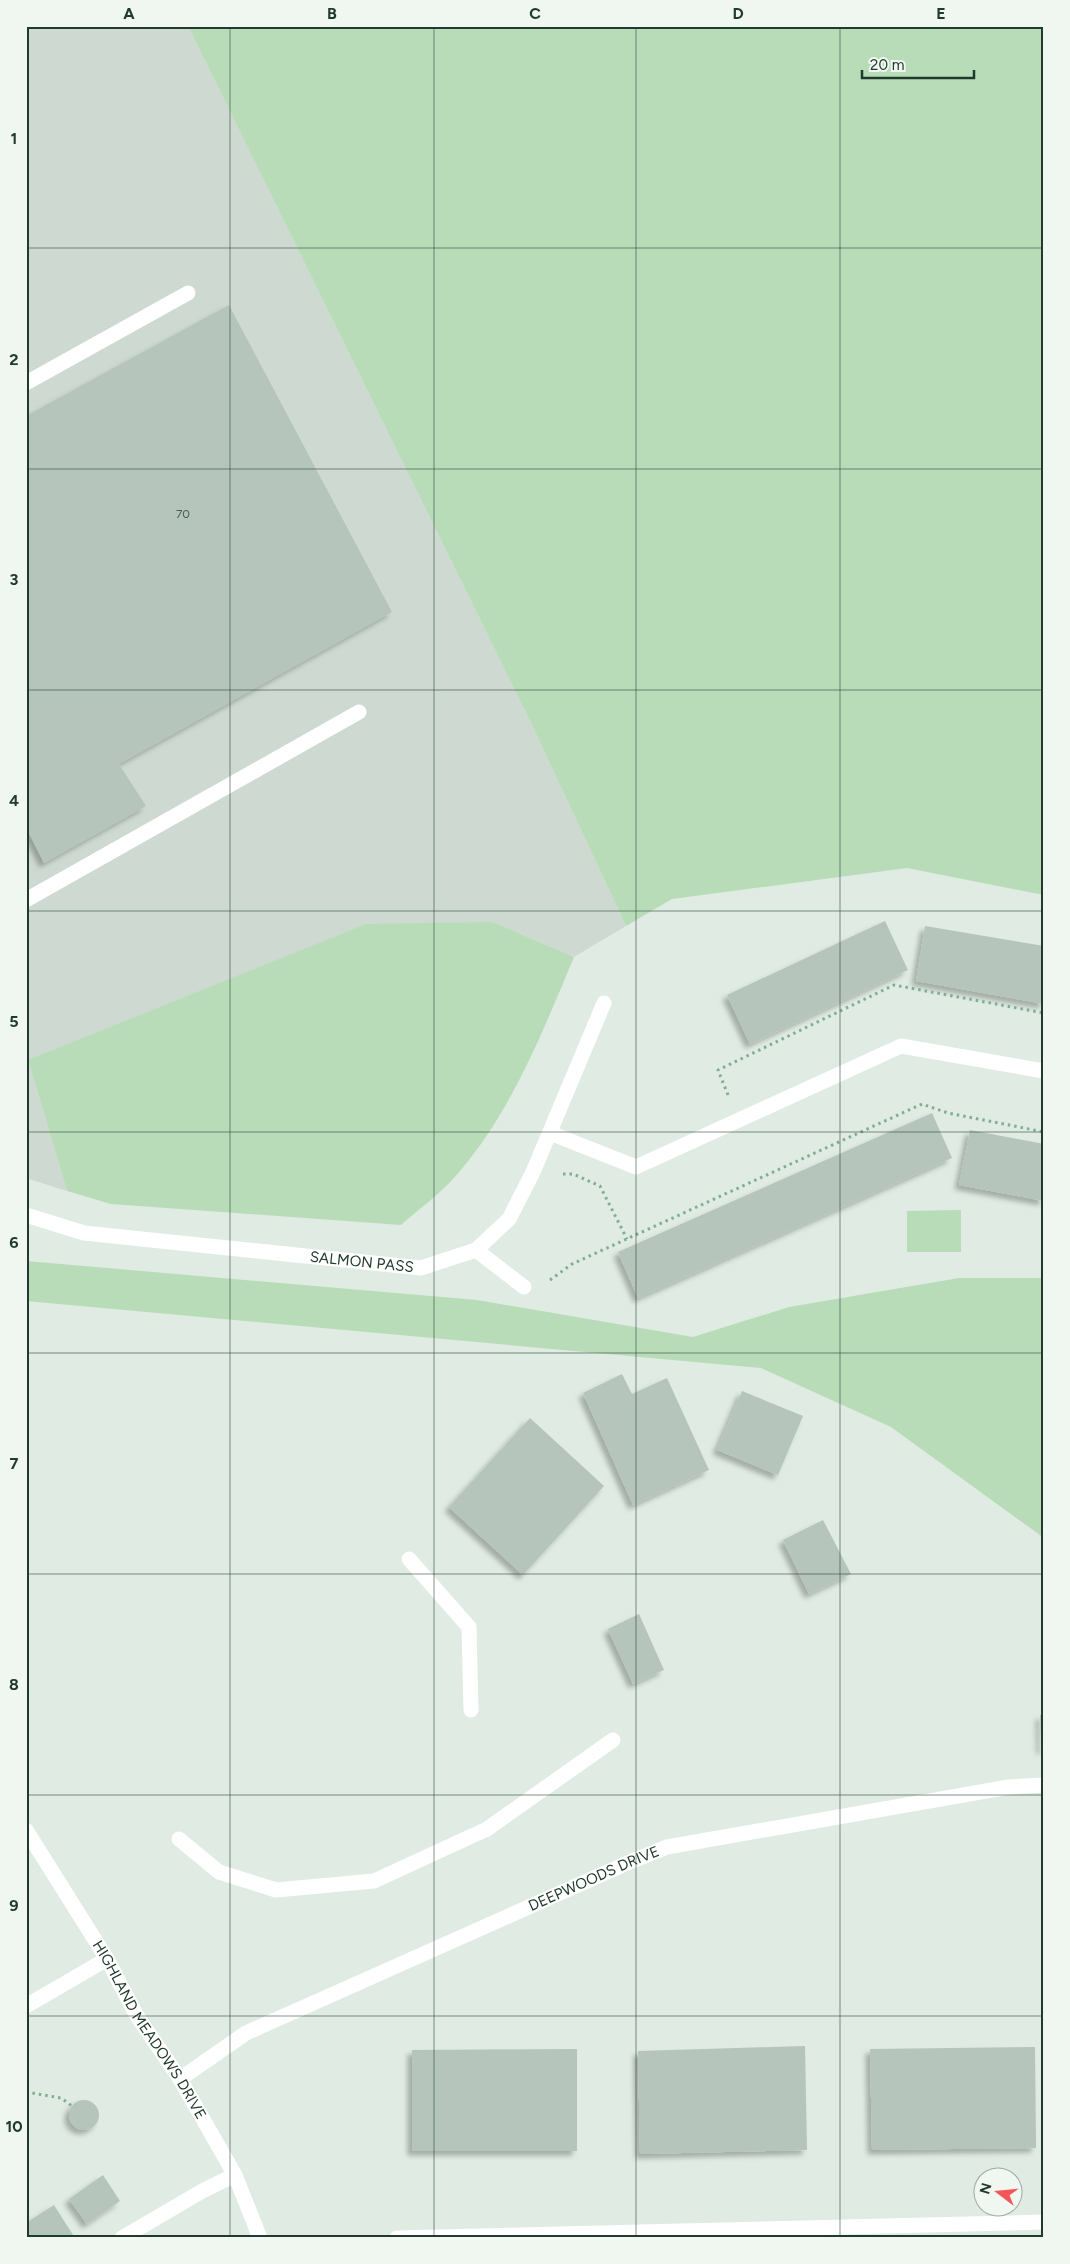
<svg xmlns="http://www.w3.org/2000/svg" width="1070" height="2264" font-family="Figtree,sans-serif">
  <defs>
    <filter id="shadow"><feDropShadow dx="-4.5" dy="4.5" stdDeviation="2.5" flood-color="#0004"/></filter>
  </defs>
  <rect width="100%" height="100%" fill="#dfebe3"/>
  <path fill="#cedad1" d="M26,26H188L531,723L626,926L574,957L493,922L28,1060L67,1191L26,1178Z"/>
  <g fill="#b8dcb8">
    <path d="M188,26H1044V895L907,868L672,899L626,926L531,723Z"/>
    <path d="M493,922L574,957C543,1031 512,1110 460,1171C444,1191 420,1208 401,1225L111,1204L67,1191L28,1060L366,924Z"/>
    <path d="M961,1210V1252H907V1211Z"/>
    <path d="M26,1261L477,1300L693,1337L789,1307L959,1278H1044V1538L891,1427L761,1368L26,1301Z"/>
  </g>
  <g fill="#b5c5bb" filter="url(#shadow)">
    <path d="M229,305L392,612L119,764L146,806L44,863L26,827V416Z"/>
    <path d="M885,921L908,970L750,1044L727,995Z"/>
    <path d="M925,926L1044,946V1004L916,981Z"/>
    <path d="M932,1113L952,1158L638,1298L618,1252Z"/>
    <path d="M970,1130L1044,1144V1201L959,1185Z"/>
    <path d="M622,1374L632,1394L667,1378L709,1470L633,1505L583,1393Z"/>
    <path d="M742,1391L803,1416L778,1475L717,1450Z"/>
    <path d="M530,1418L604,1486L523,1575L449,1507Z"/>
    <path d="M823,1520L851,1574L809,1594L783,1540Z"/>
    <path d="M639,1614L664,1670L633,1684L608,1629Z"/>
    <path d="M1040,1715H1044V1750H1041Z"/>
    <path d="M805,2046L807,2150L640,2154L638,2051Z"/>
    <path d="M1035,2047L1036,2148L872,2150L870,2049Z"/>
    <path d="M577,2049V2151H412V2050Z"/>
    <circle cx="84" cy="2115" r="15"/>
    <path d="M103,2175L120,2201L87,2224L69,2199Z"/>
    <path d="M54,2205L75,2238H26V2223Z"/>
  </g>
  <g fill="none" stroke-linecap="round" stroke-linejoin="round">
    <g stroke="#80ae93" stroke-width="3" stroke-dasharray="2.5 4" stroke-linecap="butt">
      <path d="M728,1095L718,1070L894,985L1044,1013"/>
      <path d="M563,1174H573L600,1186L627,1239"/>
      <path d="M550,1280L572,1264L922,1104L948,1113L1044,1132"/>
      <path d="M26,2092L61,2098L72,2106"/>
    </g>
    <g stroke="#fff" stroke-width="15">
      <path d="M26,383L188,293"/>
      <path d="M26,900L359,712"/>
      <path d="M550,1133L636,1167L901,1046L1044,1071"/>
      <path id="s1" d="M26,1215L84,1233L421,1268L476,1250L509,1219L533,1172L604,1003"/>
      <path d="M476,1250L524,1287"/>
      <path d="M409,1559L469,1627L471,1710"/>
      <path d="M179,1839L219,1872L276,1890L374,1881L487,1829L613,1740"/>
      <path d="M122,2238L204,2190L235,2175"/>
      <path d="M397,2238L1044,2222"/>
    </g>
    <g stroke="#fff" stroke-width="15">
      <path id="s2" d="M26,1830L107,1959L137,2016L180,2079L235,2175L260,2238"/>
      <path d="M26,2006L107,1959"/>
      <path id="s3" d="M180,2079L246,2033L632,1861L667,1847L1009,1787L1044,1785"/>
    </g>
  </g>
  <path fill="none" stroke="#203b2d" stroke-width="1" stroke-opacity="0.55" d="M230,26V2238M434,26V2238M636,26V2238M840,26V2238M26,248H1044M26,469H1044M26,690H1044M26,911H1044M26,1132H1044M26,1353H1044M26,1574H1044M26,1795H1044M26,2016H1044"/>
  <g text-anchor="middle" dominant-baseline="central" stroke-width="4.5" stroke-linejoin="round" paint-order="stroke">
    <g font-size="12" fill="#455e50">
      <text x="183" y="514">70</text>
    </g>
    <g font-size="15" fill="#203b2d" stroke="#f0f7f1">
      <text stroke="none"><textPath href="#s1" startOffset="340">SALMON PASS</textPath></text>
      <text stroke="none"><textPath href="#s3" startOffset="461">DEEPWOODS DRIVE</textPath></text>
      <text stroke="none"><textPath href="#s2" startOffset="235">HIGHLAND MEADOWS DRIVE</textPath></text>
    </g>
  </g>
  <rect width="1070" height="2264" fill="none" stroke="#f0f7f1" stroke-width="55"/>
  <g transform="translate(998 2192) rotate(286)"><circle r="24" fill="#f0f7f1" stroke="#9daca3"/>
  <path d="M0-4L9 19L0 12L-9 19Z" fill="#f25658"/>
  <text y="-8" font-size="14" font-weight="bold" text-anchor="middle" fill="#203b2d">N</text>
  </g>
  <path d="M862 70v8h112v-8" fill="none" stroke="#203b2d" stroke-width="2.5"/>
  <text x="870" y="70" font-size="15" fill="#203b2d" stroke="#f0f7f1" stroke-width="4" paint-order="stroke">20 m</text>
  <rect x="28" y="28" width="1014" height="2208" fill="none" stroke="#203b2d" stroke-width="2"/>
  <g font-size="16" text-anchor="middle" font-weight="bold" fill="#203b2d">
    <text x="129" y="19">A</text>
    <text x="332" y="19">B</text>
    <text x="535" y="19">C</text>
    <text x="738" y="19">D</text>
    <text x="941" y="19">E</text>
    <text x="14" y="144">1</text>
    <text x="14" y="365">2</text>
    <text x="14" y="585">3</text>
    <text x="14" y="806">4</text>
    <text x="14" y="1027">5</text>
    <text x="14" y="1248">6</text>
    <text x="14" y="1469">7</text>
    <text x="14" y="1690">8</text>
    <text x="14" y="1911">9</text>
    <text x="14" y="2132">10</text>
  </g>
</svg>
